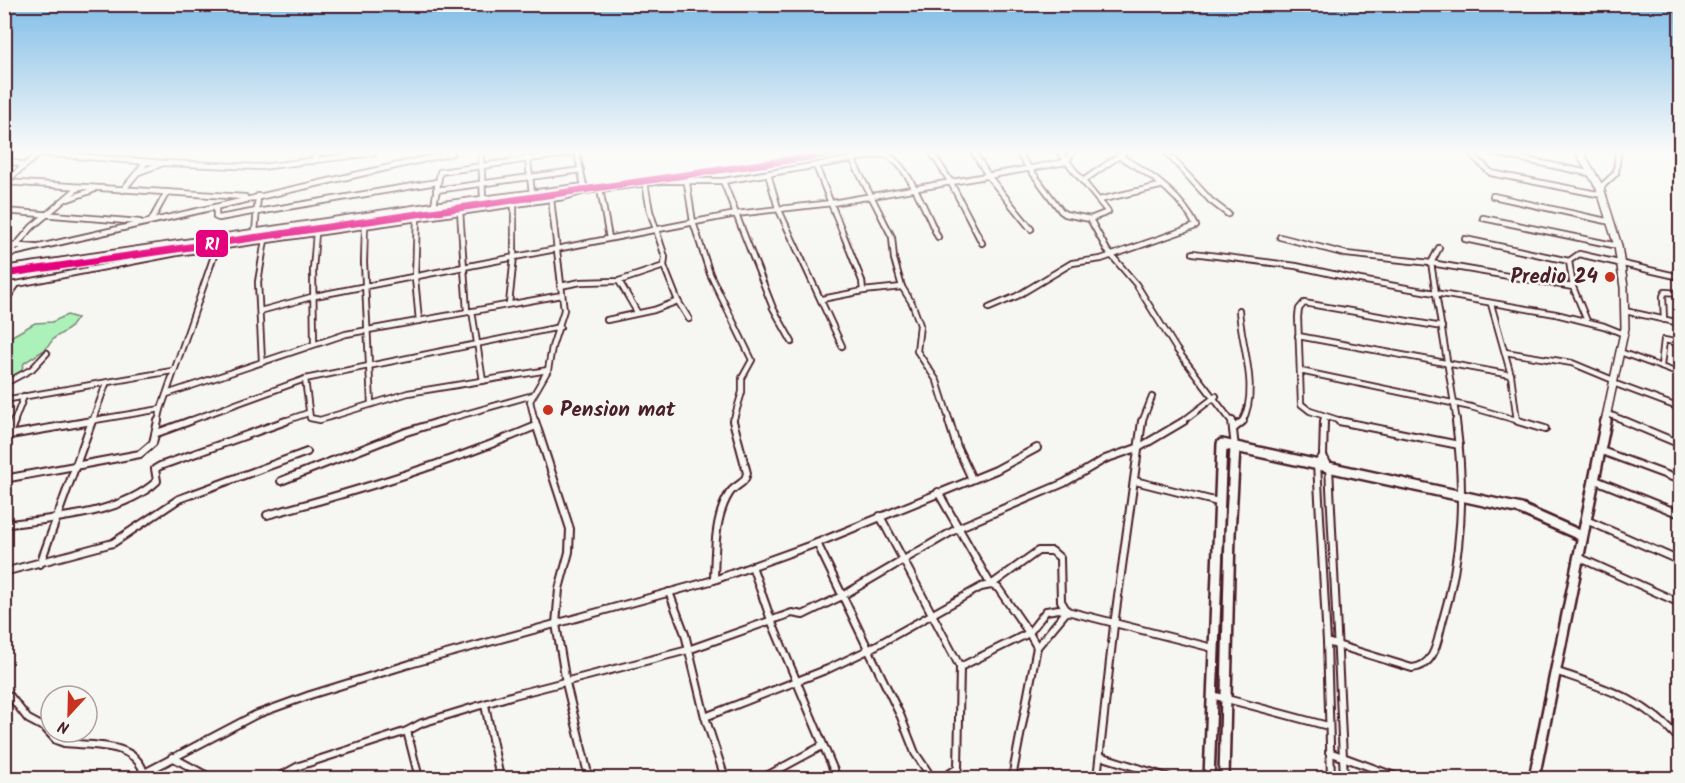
<svg xmlns="http://www.w3.org/2000/svg" width="1685" height="783" font-family="Kalam,sans-serif">
  <rect width="100%" height="100%" fill="#f6f6f2"/>
  <filter id="ink" filterUnits="userSpaceOnUse"><feTurbulence type="fractalNoise" baseFrequency=".0167" numOctaves="2"/><feDisplacementMap in="SourceGraphic" scale="12" xChannelSelector="R" yChannelSelector="G"/><feConvolveMatrix kernelMatrix="1 2 1 2 8 2 1 2 1" color-interpolation-filters="sRGB"/></filter>
  <g filter="url(#ink)">
    <path fill="#acf0ba" stroke="#7b8872" stroke-width="1.5" d="M67,315L77,318L69,329L54,338L46,349L24,363L21,372L5,381V340L35,323L52,322Z"/>
    <g fill="none" stroke-linecap="round" stroke-linejoin="round">
      <g stroke="#4a1f2b" stroke-width="8">
        <g id="street-far1">
          <path d="M39,153L163,163L261,167L373,153"/>
          <path d="M481,153L483,199"/>
          <path d="M527,153L532,193"/>
          <path d="M932,153L950,181L982,243"/>
          <path d="M974,153L989,177L1031,229"/>
          <path d="M1018,153L1061,211L1065,214L1090,219L1107,250L1136,284L1177,350L1232,422"/>
          <path d="M1060,153L1108,212L1090,219"/>
          <path d="M1167,153L1211,201L1228,214"/>
          <path d="M1470,153L1491,173L1602,195"/>
          <path d="M1494,153L1593,174"/>
          <path d="M4,158L24,166"/>
          <path d="M852,159L892,237L894,259L902,287L912,303L920,325L917,351L937,381L950,422"/>
          <path d="M312,161L319,153"/>
          <path d="M816,166L862,281L863,291"/>
          <path d="M139,172L161,164"/>
          <path d="M768,174L778,208L842,346"/>
          <path d="M686,177L693,222L710,274L752,360L742,378V392L733,422"/>
          <path d="M723,181L773,308L792,342"/>
          <path d="M1083,181L1123,153"/>
          <path d="M4,182L245,197"/>
          <path d="M5,182L40,153"/>
          <path d="M645,183L650,211L665,257L664,266L678,301L689,319"/>
          <path d="M1600,188L1616,173L1618,153"/>
          <path d="M600,189L609,238"/>
          <path d="M123,190L146,162"/>
          <path d="M436,190L581,170"/>
          <path d="M585,191L663,181H723L883,154C907,159 927,216 938,237"/>
          <path d="M1493,196L1611,222"/>
          <path d="M68,199L93,190"/>
          <path d="M1099,200L1160,186"/>
          <path d="M434,205L440,172L572,153"/>
          <path d="M216,208V217L219,218L257,211"/>
          <path d="M4,211L140,222"/>
          <path d="M460,211L467,311"/>
          <path d="M257,212L437,182"/>
          <path d="M417,217L415,278L419,321"/>
          <path d="M1483,218L1618,246"/>
          <path d="M151,221L167,192"/>
          <path d="M365,225L364,262L371,404"/>
          <path d="M255,232L258,196"/>
          <path d="M1280,237L1346,254L1431,263L1573,287"/>
          <path d="M1465,239L1569,261"/>
          <path d="M4,245L35,247"/>
          <path d="M1439,248L1431,263L1457,422"/>
          <path d="M1193,253L1296,266L1360,280L1556,314L1604,326L1624,334"/>
          <path d="M9,254L32,227L79,187"/>
          <path d="M4,255L452,153"/>
          <path d="M4,269L434,205L585,186"/>
          <path d="M619,281L637,312"/>
          <path d="M4,285L17,284"/>
          <path d="M560,286L581,282L619,281L664,266"/>
          <path d="M822,299L863,291L902,287"/>
          <path d="M4,303L17,284L177,253L564,197L585,191L577,153"/>
          <path d="M509,304L514,256V204"/>
          <path d="M1491,304L1511,375L1517,421"/>
          <path d="M989,308L1017,296L1072,263L1101,259L1196,226C1181,195 1148,172 1119,156"/>
          <path d="M1239,310C1241,345 1260,390 1242,422"/>
          <path d="M260,311L315,296L736,214L832,203L1066,162L1072,153"/>
          <path d="M472,311L483,381"/>
          <path d="M1625,311L1680,323"/>
          <path d="M607,320L654,310L678,301"/>
          <path d="M1664,320L1663,296L1665,292L1680,293"/>
          <path d="M1587,321L1573,287L1569,261L1579,254L1680,277"/>
          <path d="M1298,336L1511,375"/>
          <path d="M314,343L313,270L316,233"/>
          <path d="M1505,352L1572,363L1613,380"/>
          <path d="M1620,352L1680,374"/>
          <path d="M262,361L258,282L265,240"/>
          <path d="M1661,366L1664,340L1680,343"/>
          <path d="M1300,371L1471,407L1523,422"/>
          <path d="M305,379L310,418L320,420L408,393L548,370"/>
          <path d="M1613,383L1680,408"/>
          <path d="M4,384L32,369L47,353"/>
          <path d="M167,394L346,334L562,295"/>
          <path d="M4,400L172,371"/>
          <path d="M1606,413L1628,422"/>
          <path d="M14,422L24,396"/>
          <path d="M83,422L161,409L217,247"/>
          <path d="M92,422L106,384"/>
          <path d="M158,422L161,409"/>
          <path d="M186,422L305,379L560,327"/>
          <path d="M282,422L308,413"/>
          <path d="M437,422L533,395"/>
          <path d="M535,422L530,401L548,370L552,347L564,310L551,199"/>
          <path d="M1142,422L1152,397"/>
          <path d="M1182,422L1216,396"/>
          <path d="M1324,422V418"/>
          <path d="M1344,422L1310,411L1301,404L1298,317L1299,309L1304,303L1442,327"/>
        </g>
      </g>
      <g stroke="#4a1f2b" stroke-width="10">
        <g id="street">
          <path d="M535,421L570,529L569,552L559,589L556,624L566,683L589,778"/>
          <path d="M949,421L957,447L972,479"/>
          <path d="M1232,421L1235,448"/>
          <path d="M1324,421L1323,456L1317,464L1327,642L1331,778"/>
          <path d="M1339,421L1459,445"/>
          <path d="M1518,421L1545,429"/>
          <path d="M1625,421L1680,444"/>
          <path d="M1233,429L1243,421"/>
          <path d="M157,433L190,421"/>
          <path d="M4,436L92,421"/>
          <path d="M4,447L14,421"/>
          <path d="M1599,450L1680,480"/>
          <path d="M1323,456L1329,467L1344,778"/>
          <path d="M4,479L140,454L153,443L158,421"/>
          <path d="M1593,479L1680,514"/>
          <path d="M281,481L406,432L442,421"/>
          <path d="M1135,481L1218,502"/>
          <path d="M938,492L991,585L1038,551H1052L1060,558L1061,601L1067,611L1037,647"/>
          <path d="M267,515C361,490 446,464 536,426"/>
          <path d="M880,516L960,667L958,768L943,778"/>
          <path d="M1586,520L1680,561"/>
          <path d="M4,525C52,518 121,515 157,481L155,469L160,466L286,421"/>
          <path d="M817,543L901,717L915,753L932,778"/>
          <path d="M1578,557L1680,603"/>
          <path d="M40,564L92,421"/>
          <path d="M752,566L771,620L837,778"/>
          <path d="M4,572L113,543L179,499L307,452"/>
          <path d="M714,580C715,553 714,518 729,494C734,485 745,485 747,473L733,421"/>
          <path d="M669,592L685,634L705,717L725,778"/>
          <path d="M1327,642L1412,668C1435,666 1437,642 1442,623C1463,553 1465,492 1456,421"/>
          <path d="M960,667L1029,633L1037,647L1012,778"/>
          <path d="M1555,671C1604,688 1645,699 1680,740"/>
          <path d="M1212,695L1328,726"/>
          <path d="M10,696L28,719L45,728L56,740L64,743C91,746 135,741 144,773"/>
          <path d="M485,705L500,778"/>
          <path d="M705,717L828,669L868,650L981,587L991,585L998,588L1029,633L1046,611L1059,609L1213,648"/>
          <path d="M407,731L419,778"/>
          <path d="M1329,752L1400,778"/>
          <path d="M1100,756L1170,778"/>
          <path d="M172,757L211,778"/>
          <path d="M135,778L255,715L310,695L410,664L714,580L817,543L996,470L1037,448"/>
          <path d="M277,778L299,766L407,731L422,723L514,695L688,650L792,613L803,615L842,596L960,527L1064,483L1105,459L1140,447L1184,421"/>
          <path d="M763,778L822,746"/>
          <path d="M1097,778L1114,625L1142,421"/>
        </g>
      </g>
      <g stroke="#4a1f2b" stroke-width="10">
        <path id="secondary-far1" d="M1580,153L1600,188L1618,246L1624,287L1625,328L1605,422"/>
      </g>
      <g stroke="#4a1f2b" stroke-width="14">
        <g id="secondary">
          <path d="M1209,778L1222,444L1521,509L1582,536"/>
          <path d="M1224,778L1230,534L1235,448"/>
          <path d="M1534,778L1606,421"/>
        </g>
      </g>
      <use href="#street-far1" stroke="#f6f6f2" stroke-width="4.5"/>
      <use href="#street" stroke="#f6f6f2" stroke-width="6"/>
      <use href="#secondary-far1" stroke="#f6f6f2" stroke-width="7"/>
      <use href="#secondary" stroke="#f6f6f2" stroke-width="9"/>
      <g stroke="#f6f6f2" stroke-width="10">
        <path id="rail-1" d="M4,274L837,153"/>
      </g>
      <use href="#rail-1" stroke="#e5007d" stroke-width="7"/>
    </g>
  </g>
  <linearGradient id="sky" x2="0" y2="1"><stop stop-color="#81bde8"/><stop offset="0.58" stop-color="#fbfbf9"/><stop offset="1" stop-color="#fbfbf9" stop-opacity="0"/></linearGradient>
  <rect width="1685" height="262" fill="url(#sky)"/>
  <g fill="#c8321e" stroke="#f6f6f2" stroke-width="2">
    <circle cx="1610" cy="277" r="6"/>
    <circle cx="548" cy="410" r="6"/>
  </g>
  <g text-anchor="middle" dominant-baseline="central" stroke-width="5" stroke-linejoin="round" paint-order="stroke">
    <g font-size="21" font-weight="bold" fill="#4a1f2b" stroke="#f6f6f2" text-anchor="end">
      <text x="1598" y="277">Predio 24</text>
      <text x="560" y="410" text-anchor="start">Pension mat</text>
    </g>
  </g>
  <rect stroke="#f6f6f2" stroke-width="2" x="195" y="229" width="34" height="29" rx="6" fill="#e5007d"/>
  <g font-size="16" text-anchor="middle" font-weight="bold" fill="#fff">
    <text x="212" y="250">R1</text>
  </g>
  <rect width="1685" height="783" fill="none" stroke="#f6f6f2" stroke-width="24"/>
  <rect x="12" y="12" width="1661" height="759" fill="none" stroke="#4a1f2b" stroke-width="2" filter="url(#ink)"/>
  <g transform="translate(69 714) rotate(202)"><circle r="28" fill="#f6f6f2" stroke="#b1a0a2" stroke-width="1.5"/>
  <path d="M0-4.5L10 22L0 15L-10 22Z" fill="#c8321e"/>
  <text y="-9" font-size="16" font-weight="bold" text-anchor="middle" fill="#4a1f2b">N</text>
  </g>
</svg>
